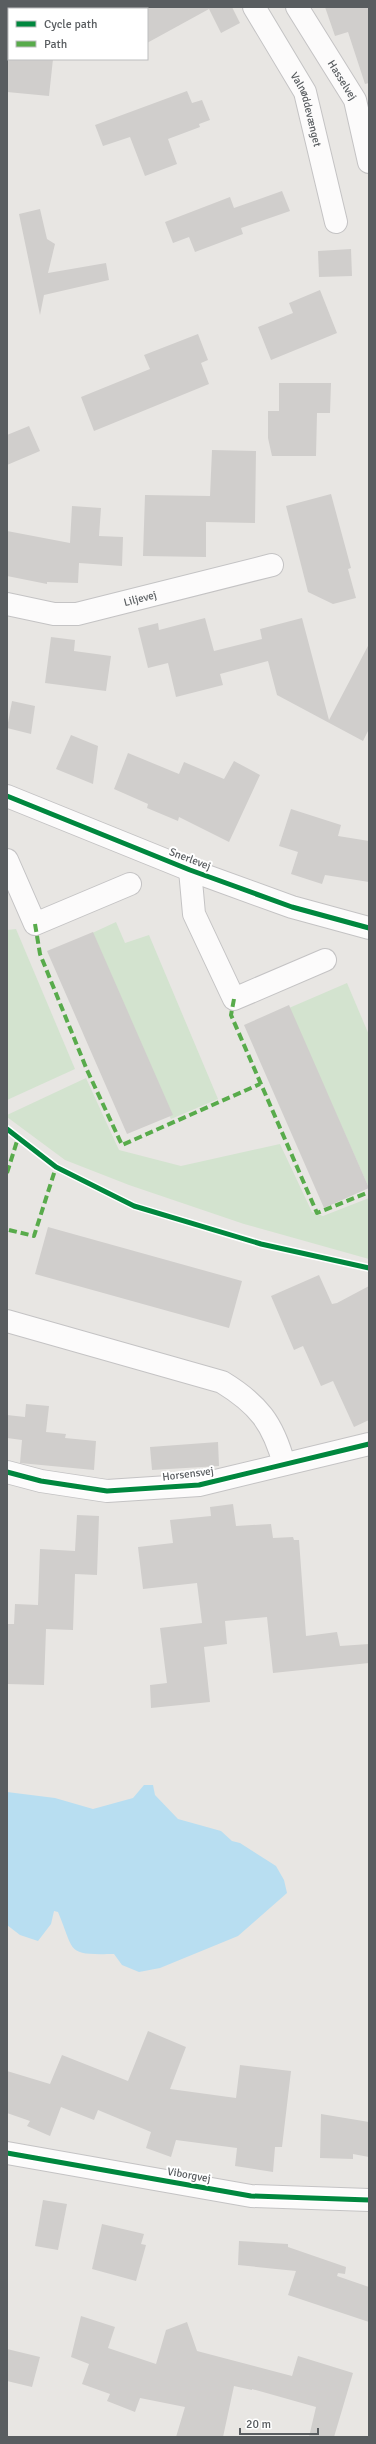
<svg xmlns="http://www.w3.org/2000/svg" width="376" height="2444" font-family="Signika,sans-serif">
  <rect width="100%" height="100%" fill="#e8e6e3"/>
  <g fill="#d3e3cf">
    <path d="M116,922L125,943L149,935L218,1099L171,1119L88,935Z"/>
    <path d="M16,929L75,1069L7,1100V930Z"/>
    <path d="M347,983L369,1035V1188L289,1008Z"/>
    <path d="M86,1078L119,1150L181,1166L280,1144L312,1212L323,1216L369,1198V1259L244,1224L129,1185L65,1160L7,1117V1115Z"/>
  </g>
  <path fill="#b8def1" d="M144,1785H153L155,1795L178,1819L221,1831L232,1841L240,1843L276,1866L284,1880L287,1893L238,1936L160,1968L139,1972L122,1965L114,1954C66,1955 75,1953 58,1912L54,1911L51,1924L38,1941L20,1935L7,1925V1792L55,1798L93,1809L133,1798Z"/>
  <g fill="#d0cecc">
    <path d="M147,7H232L240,23L221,33L209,9L147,43Z"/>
    <path d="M325,7H369V83L365,84L348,32L335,36Z"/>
    <path d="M7,59H53L49,96L7,92Z"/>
    <path d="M187,91L192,103L202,100L210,120L199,124L200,127L168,139L177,164L145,176L130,137L103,146L95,125Z"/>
    <path d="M282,191L290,211L241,228L243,234L195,252L189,237L173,243L165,222L230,197L234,208Z"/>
    <path d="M40,209L47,239L55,244L48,273L106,263L109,280L44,295L40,315L19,214Z"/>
    <path d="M351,249L352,276L319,277L318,251Z"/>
    <path d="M320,290L337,333L271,360L258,327L293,313L289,303Z"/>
    <path d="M198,334L208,360L201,363L209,384L94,431L81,397L150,369L144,355Z"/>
    <path d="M279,383H331L330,413H317L316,456H272L268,438V411H279Z"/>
    <path d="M29,426L40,451L7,465V435Z"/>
    <path d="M212,450L256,451L255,523L206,522V557L143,556L145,495L210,496Z"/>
    <path d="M331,494L351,568L348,569L356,598L333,604L308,592L286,506Z"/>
    <path d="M72,506L101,508L99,536L123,537L122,566L79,563L78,583L47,582V584L7,576V531L70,543Z"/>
    <path d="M205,618L214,651L262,639L260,629L302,618L329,720L369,644V729L363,741L277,695L268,661L220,674L223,685L176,697L168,663L148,668L138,628L158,623L159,630Z"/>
    <path d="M51,637L75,640L74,651L111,656L106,691L45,683Z"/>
    <path d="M12,701L35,706L31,734L7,728Z"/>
    <path d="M71,735L98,746L93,784L56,769Z"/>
    <path d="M128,753L179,774L184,762L224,779L234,761L260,775L229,842L179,817L178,821L147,808L148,804L114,789Z"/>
    <path d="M291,809L341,825L338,836L369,841V882L325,875L322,884L291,874L298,852L279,846Z"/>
    <path d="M93,932L173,1115L127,1134L47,951Z"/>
    <path d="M289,1005L369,1188L324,1208L244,1025Z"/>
    <path d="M48,1227L242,1281L229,1328L35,1274Z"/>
    <path d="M319,1275L332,1304L337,1303L369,1286V1420L354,1427L333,1381L321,1386L303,1346L294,1350L271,1296Z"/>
    <path d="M26,1404L49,1406L46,1432L66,1434L65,1438L96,1441L94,1470L20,1463L22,1440L7,1438V1415L25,1417Z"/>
    <path d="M218,1442L219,1466L152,1470L150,1447Z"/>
    <path d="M233,1504L236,1526L271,1524L273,1538L293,1537L294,1540H299L306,1636L337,1632L340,1646L369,1644V1663L273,1673L267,1617L225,1621L227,1644L204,1647L210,1702L151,1708L150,1685L167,1683L160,1628L202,1623L197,1583L143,1589L138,1547L173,1543L170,1520L211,1516L210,1507Z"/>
    <path d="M77,1515L99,1516L97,1575L75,1574L73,1630L46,1629L44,1685L7,1684V1624H14L15,1604L38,1605L40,1549L75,1551Z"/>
    <path d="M148,2031L186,2047L170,2089L236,2098L240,2065L291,2071L282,2147H275L273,2172L235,2166L237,2148L176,2140L171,2157L146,2148L151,2132L98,2110L94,2120L61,2107L50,2136L27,2126L30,2121L7,2113V2071L50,2084L62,2055L128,2081Z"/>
    <path d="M321,2114L369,2122V2157L353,2154V2159L320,2158Z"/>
    <path d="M43,2200L67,2204L58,2250L35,2246Z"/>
    <path d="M102,2224L144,2234L141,2244L146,2245L136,2281L92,2269Z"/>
    <path d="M239,2241L288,2244V2247L346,2267L345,2274L338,2273L337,2276L369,2287V2322L288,2295L296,2271L238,2265Z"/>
    <path d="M81,2316L115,2327L108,2348L156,2364L166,2330L187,2322L197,2351L292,2376L298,2356L353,2373L334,2437H309L316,2407L252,2389V2390L234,2386L223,2437H176L185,2407L140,2398L135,2412L107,2401L110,2394L82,2384L89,2364L71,2357Z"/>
    <path d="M7,2349L40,2357L32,2387L7,2381Z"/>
  </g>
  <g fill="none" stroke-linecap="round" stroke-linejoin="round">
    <g stroke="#c4c3c4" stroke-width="24">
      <g id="minor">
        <path id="s1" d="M254,7L305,92L336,222"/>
        <path id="s2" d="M297,7L355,100L369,162"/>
        <path id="s3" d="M7,604L54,614H77L272,565"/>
        <path d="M7,796L190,870L292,907L369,928"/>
        <path d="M7,860L35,924L130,884"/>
        <path d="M190,870L194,914L234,999L325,960"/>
        <path d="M7,1321L222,1382C258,1404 273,1423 284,1464"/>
        <path d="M7,1472L41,1481L107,1491L199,1485L369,1444"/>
        <path d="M7,2153L251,2196L369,2200"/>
      </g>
    </g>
    <use href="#minor" stroke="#fcfbfb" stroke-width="22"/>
    <g stroke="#58ab4b" stroke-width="4" stroke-dasharray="8 4" stroke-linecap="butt">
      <path d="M35,924L40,954L87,1070L122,1145L260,1084"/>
      <path d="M234,999L231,1015L317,1213L369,1192"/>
      <path d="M7,1173L18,1138"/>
      <path d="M9,1230L34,1236L56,1167"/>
    </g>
    <g stroke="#fff" stroke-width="8">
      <g id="cycleway">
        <path d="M7,796L190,870L292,907L369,928"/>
        <path d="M7,1129L56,1167L134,1206L261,1244L369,1268"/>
        <path d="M7,1472L41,1481L107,1491L199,1485L369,1444"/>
        <path d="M7,2153L251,2196L369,2200"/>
      </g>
    </g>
    <use href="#cycleway" stroke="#00873e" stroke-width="5"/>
  </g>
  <g text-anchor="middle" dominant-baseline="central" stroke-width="4" stroke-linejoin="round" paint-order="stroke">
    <g font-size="11" fill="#595d60" stroke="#fff">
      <text stroke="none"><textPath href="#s2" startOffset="86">Hasselvej</textPath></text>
      <text stroke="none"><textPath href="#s1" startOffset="116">Valnøddevænget</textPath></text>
      <text stroke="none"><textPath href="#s3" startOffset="136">Liljevej</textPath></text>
      <text transform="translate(190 859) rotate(21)">Snerlevej</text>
      <text transform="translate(188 1474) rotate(-7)">Horsensvej</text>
      <text transform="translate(189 2175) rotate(10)">Viborgvej</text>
    </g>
  </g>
  <rect width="376" height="2444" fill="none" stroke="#595d60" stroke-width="16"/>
  <rect x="8" y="8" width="140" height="52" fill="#ffffff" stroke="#bdbebf"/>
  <rect x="16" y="21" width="20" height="6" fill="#00873e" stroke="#bdbebf"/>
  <text x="44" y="28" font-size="12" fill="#595d60">Cycle path</text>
  <rect x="16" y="41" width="20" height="6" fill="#58ab4b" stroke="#bdbebf"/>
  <text x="44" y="48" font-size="12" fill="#595d60">Path</text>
  <path d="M240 2428v6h78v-6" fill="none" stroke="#595d60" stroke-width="2"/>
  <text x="246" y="2428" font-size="12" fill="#595d60" stroke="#ffffff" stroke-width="3" paint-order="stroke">20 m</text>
</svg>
